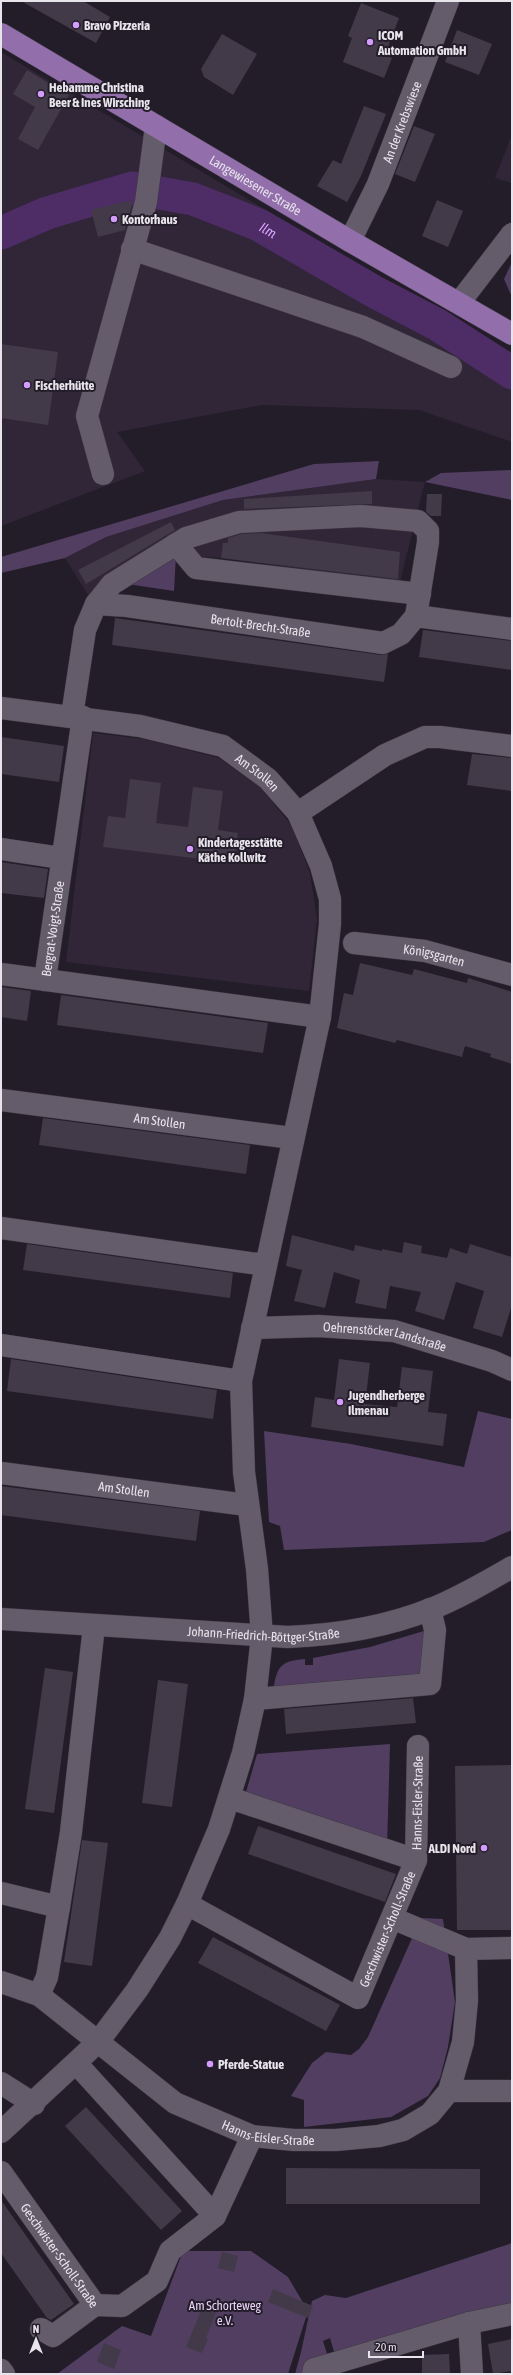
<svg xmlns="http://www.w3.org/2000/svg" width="513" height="2375" font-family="'Asap Condensed',sans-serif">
  <rect width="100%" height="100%" fill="#231c29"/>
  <g fill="#302638">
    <path d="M1,52L432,309L512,352V442L419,410L262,405L117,432L145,471L1,526Z"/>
    <path d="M512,134V183L495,178Z"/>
    <path d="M376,479L425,482L400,582L221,558L176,555L127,584L88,595L65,558L106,537L223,500Z"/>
    <path d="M93,733L144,739L219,758L261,788L291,825L310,873L317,919L309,991L66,962Z"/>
  </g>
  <g fill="#523e61">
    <path d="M512,262V297L504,279Z"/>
    <path d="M379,461L376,479L223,500L106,537L65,558L1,573V557L314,464Z"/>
    <path d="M512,470V500L425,482L441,473Z"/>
    <path d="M176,555L174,591L127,584Z"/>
    <path d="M478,1411L512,1419V1530L484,1542L284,1550L280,1526L269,1522L264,1431L351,1444L464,1467Z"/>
    <path d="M424,1631L422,1677L273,1692C277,1667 279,1661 305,1659V1665H313V1658L370,1647Z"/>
    <path d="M390,1744L387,1849L244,1799L257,1754Z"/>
    <path d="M421,1918L443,1919L455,2002L448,2047L440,2078L428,2096L391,2117L304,2127V2100L291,2096L312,2063L326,2052L351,2055L359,2049L368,2037Z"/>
    <path d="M512,2243V2308L335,2355L330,2338L323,2341L328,2357L304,2374H295L301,2352L312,2301L325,2295L346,2298Z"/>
    <path d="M183,2251H251L288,2277L308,2311L288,2374H57L122,2326L151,2336Z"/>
  </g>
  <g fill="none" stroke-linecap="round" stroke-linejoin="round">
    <path stroke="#4e2c65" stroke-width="33" id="s1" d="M1,233L47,213L132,188L193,199L259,225L373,291L438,325L512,373"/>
  </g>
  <g fill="#423a48">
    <path d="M21,1H83L110,17L96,43Z"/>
    <path d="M361,3L399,18L385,55L392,58L384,78L343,62L352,38L348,36Z"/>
    <path d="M457,30L492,44L479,75L445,62Z"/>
    <path d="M222,34L257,54L233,95L204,77L201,69Z"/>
    <path d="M27,70L69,95L38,150L18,139L35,107L13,94Z"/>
    <path d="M364,106L386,114L361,176L347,202L317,186L333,160L341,164Z"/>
    <path d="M414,126L435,134L415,182L395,174Z"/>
    <path d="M131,200L132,205L125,230L98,237L91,210Z"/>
    <path d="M437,200L463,211L448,247L422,236Z"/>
    <path d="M1,344L58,352L48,425L1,418Z"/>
    <path d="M372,491V504L244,509V499Z"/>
    <path d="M427,494H442L441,516H431L426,512Z"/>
    <path d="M171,522L175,530L86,584L78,570Z"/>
    <path d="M261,533L400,552L398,579L221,558L223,543H228V538L241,534Z"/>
    <path d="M115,618L381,655L388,654L384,682L112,645Z"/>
    <path d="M423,630L512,641V670L419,657Z"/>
    <path d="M1,737L64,746L59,782L1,774Z"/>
    <path d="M472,754L512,758V791L467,785Z"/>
    <path d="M130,779L161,783L156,823L188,827L193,787L223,791L218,830L238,833L234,863L103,847L108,816L125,818Z"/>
    <path d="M1,862L48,869L44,898L1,893Z"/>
    <path d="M360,963L412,975L414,969L467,983L468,978L512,992V1064L490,1057L491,1054L465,1046L462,1057L397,1040L395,1043L337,1028L344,993L353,995Z"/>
    <path d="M1,987L31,991L27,1021L1,1017Z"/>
    <path d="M61,995L268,1023L263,1053L57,1025Z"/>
    <path d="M43,1118L250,1145L246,1174L39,1145Z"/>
    <path d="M292,1235L354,1251L355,1245L382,1251V1249L402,1253L404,1242L422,1246L421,1253L447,1258L450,1248L467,1254L470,1244L512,1257V1305L502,1337L473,1328L484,1291L456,1282L444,1320L415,1311L421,1292L390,1286L386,1309L355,1303L360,1280L334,1272L325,1308L294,1301L302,1270L286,1266Z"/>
    <path d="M27,1244L233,1273L230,1298L23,1270Z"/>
    <path d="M11,1359L217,1390L213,1419L7,1391Z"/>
    <path d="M339,1359L370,1363L365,1404L397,1407L402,1367L433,1371L428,1412L447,1414L443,1446L311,1427L315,1397L334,1400Z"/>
    <path d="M1,1486L200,1511L196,1541L1,1515Z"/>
    <path d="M45,1668L73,1672L54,1813L25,1809Z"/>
    <path d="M158,1680L188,1684L172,1807L142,1803Z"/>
    <path d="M413,1698L416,1723L286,1734L284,1709Z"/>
    <path d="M512,1765V1930H457L455,1766Z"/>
    <path d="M258,1826L396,1874L385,1902L248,1854Z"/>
    <path d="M82,1840L108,1843L92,1966L64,1962Z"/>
    <path d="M213,1937L340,2005L326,2031L198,1963Z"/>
    <path d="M86,2107L182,2211L161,2230L65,2126Z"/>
    <path d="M286,2168L480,2169V2204H286Z"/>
    <path d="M1,2200L74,2304L51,2320L47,2318L1,2253Z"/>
    <path d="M222,2252L238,2256L234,2272L218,2268Z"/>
    <path d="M273,2289L313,2306L308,2318L268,2302Z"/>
    <path d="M206,2299L219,2305L206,2338L208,2340L202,2353L186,2347Z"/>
    <path d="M512,2339V2371L493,2374L488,2344Z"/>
    <path d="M104,2343L121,2350L114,2369L97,2362Z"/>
    <path d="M449,2354L450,2374H422V2355Z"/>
  </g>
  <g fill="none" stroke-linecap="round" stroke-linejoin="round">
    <g stroke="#3d3841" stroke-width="23">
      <g id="minor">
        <path id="s2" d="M350,241L378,184L448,1"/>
        <path d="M132,249L363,327L451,367"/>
        <path d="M459,303L512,234"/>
        <path d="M103,474L87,416L146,202L156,126"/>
        <path d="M176,544L196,568L420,594"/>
        <path id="s3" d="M96,604L127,606L383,643L401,634L416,616L512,629"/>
        <path id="s4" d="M1,708L140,726L223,746L268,779L298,813L321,866L330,899V924L320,1017L241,1381L244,1472L257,1569L262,1636L255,1699L243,1753L219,1829L187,1904L170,1938L137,1990L98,2042L1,2132"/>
        <path d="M72,716L85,630L96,604L112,584L186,538L239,522L361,516L418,521L428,531V542L416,616"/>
        <path d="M298,813L385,755L425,737H440L512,746"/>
        <path d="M1,849L61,858"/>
        <path id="s5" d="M354,943L425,951L512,975"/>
        <path d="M1,974L320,1017"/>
        <path id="s6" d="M45,980L83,717"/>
        <path id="s7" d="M1,1100L292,1138"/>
        <path d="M1,1228L265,1265"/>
        <path id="s8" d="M252,1328L318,1326L394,1331L492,1361L512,1370"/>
        <path d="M1,1345L241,1381"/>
        <path id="s9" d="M1,1473L247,1505"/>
        <path id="s10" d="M1,1619L288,1637C335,1635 386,1627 431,1609C459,1598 486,1582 512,1567"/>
        <path d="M255,1699L430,1684L435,1630L430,1609"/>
        <path d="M230,1798L416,1860"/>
        <path d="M1,1893L59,1907L47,1977L39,1995"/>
        <path id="s11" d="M187,1904L358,1998L416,1860L418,1746"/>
        <path d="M59,1907L71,1832L94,1626"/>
        <path d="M392,1918L466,1949L512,1948"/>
        <path id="s12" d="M1,1982L39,1995L175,2103L252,2136L294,2140H336L379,2136L403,2130L430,2114L449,2091L463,2042L467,2001L466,1949"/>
        <path d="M76,2063L215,2216"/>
        <path d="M1,2083L34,2104"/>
        <path d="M449,2091H512"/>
        <path id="s13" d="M1,2172L95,2305"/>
        <path d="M95,2305L122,2306L157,2281L170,2251L215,2216L252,2136"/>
        <path d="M469,2323L472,2374"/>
        <path d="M41,2329L53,2336L95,2305"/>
        <path d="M1,2370L4,2374"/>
        <path d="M313,2374L314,2369L335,2363L469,2323L512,2314"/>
      </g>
    </g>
    <g stroke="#3d3841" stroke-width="23">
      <g id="major">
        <path id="s14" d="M1,34L350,241L512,334"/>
      </g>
    </g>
    <use href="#minor" stroke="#655c6b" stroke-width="22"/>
    <use href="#major" stroke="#926eab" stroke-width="22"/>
  </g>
  <g fill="#d49cfc" stroke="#231c29" stroke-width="1.5">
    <circle cx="76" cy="25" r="4"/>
    <circle cx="370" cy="42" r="4"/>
    <circle cx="41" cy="94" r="4"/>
    <circle cx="114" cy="219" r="4"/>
    <circle cx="27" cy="385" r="4"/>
    <circle cx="190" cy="849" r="4"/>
    <circle cx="340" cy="1402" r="4"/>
    <circle cx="484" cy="1848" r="4"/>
    <circle cx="210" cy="2064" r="4"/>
  </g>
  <g text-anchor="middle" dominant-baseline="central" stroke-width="4" stroke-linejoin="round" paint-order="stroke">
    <g font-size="13" font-weight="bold" fill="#e8e4ec" stroke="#231c29" text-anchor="start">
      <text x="84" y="25">Bravo Pizzeria</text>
      <text x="378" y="35">ICOM<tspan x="378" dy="15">Automation GmbH</tspan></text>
      <text x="49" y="87">Hebamme Christina<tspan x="49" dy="15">Beer &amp; Ines Wirsching</tspan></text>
      <text x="122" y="219">Kontorhaus</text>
      <text x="35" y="385">Fischerhütte</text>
      <text x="198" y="842">Kindertagesstätte<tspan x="198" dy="15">Käthe Kollwitz</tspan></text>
      <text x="348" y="1395">Jugendherberge<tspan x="348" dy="15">Ilmenau</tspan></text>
      <text x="476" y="1848" text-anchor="end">ALDI Nord</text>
      <text x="218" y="2064">Pferde-Statue</text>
    </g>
    <g font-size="13" fill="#e8e4ec" stroke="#231c29">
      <text stroke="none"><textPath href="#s2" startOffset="130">An der Krebswiese</textPath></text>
      <text stroke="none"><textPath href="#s14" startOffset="296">Langewiesener Straße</textPath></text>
      <text stroke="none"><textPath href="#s3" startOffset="166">Bertolt-Brecht-Straße</textPath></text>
      <text stroke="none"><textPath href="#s4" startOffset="269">Am Stollen</textPath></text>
      <text stroke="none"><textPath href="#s6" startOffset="52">Bergrat-Voigt-Straße</textPath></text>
      <text stroke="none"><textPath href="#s5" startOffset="81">Königsgarten</textPath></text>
      <text stroke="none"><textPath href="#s7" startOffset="160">Am Stollen</textPath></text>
      <text stroke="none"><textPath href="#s8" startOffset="134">Oehrenstöcker Landstraße</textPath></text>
      <text stroke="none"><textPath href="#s9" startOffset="124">Am Stollen</textPath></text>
      <text stroke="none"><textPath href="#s10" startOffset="263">Johann-Friedrich-Böttger-Straße</textPath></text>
      <text stroke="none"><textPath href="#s11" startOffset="402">Hanns-Eisler-Straße</textPath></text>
      <text stroke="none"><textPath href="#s11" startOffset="270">Geschwister-Scholl-Straße</textPath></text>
      <text stroke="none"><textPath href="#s12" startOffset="313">Hanns-Eisler-Straße</textPath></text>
      <text stroke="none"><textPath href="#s13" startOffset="102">Geschwister-Scholl-Straße</textPath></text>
    </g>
    <g font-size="13" fill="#e7d3f7" stroke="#231c29">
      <text x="225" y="2305">Am Schorteweg<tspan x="225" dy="15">e.V.</tspan></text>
    </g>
    <g font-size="14" font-style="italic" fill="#d9a7fe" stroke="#231c29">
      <text stroke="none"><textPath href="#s1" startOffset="282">Ilm</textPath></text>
    </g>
  </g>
  <rect width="513" height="2375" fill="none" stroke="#e8e4ec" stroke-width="4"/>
  <g transform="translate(36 2339)" stroke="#231c29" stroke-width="3" paint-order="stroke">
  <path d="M0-3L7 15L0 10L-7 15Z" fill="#e8e4ec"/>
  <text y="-6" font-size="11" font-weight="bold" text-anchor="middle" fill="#e8e4ec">N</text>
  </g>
  <path d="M369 2351v6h54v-6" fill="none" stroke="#e8e4ec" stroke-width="2"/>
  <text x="375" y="2351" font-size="12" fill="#e8e4ec" stroke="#231c29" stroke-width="3" paint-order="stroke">20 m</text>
</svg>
